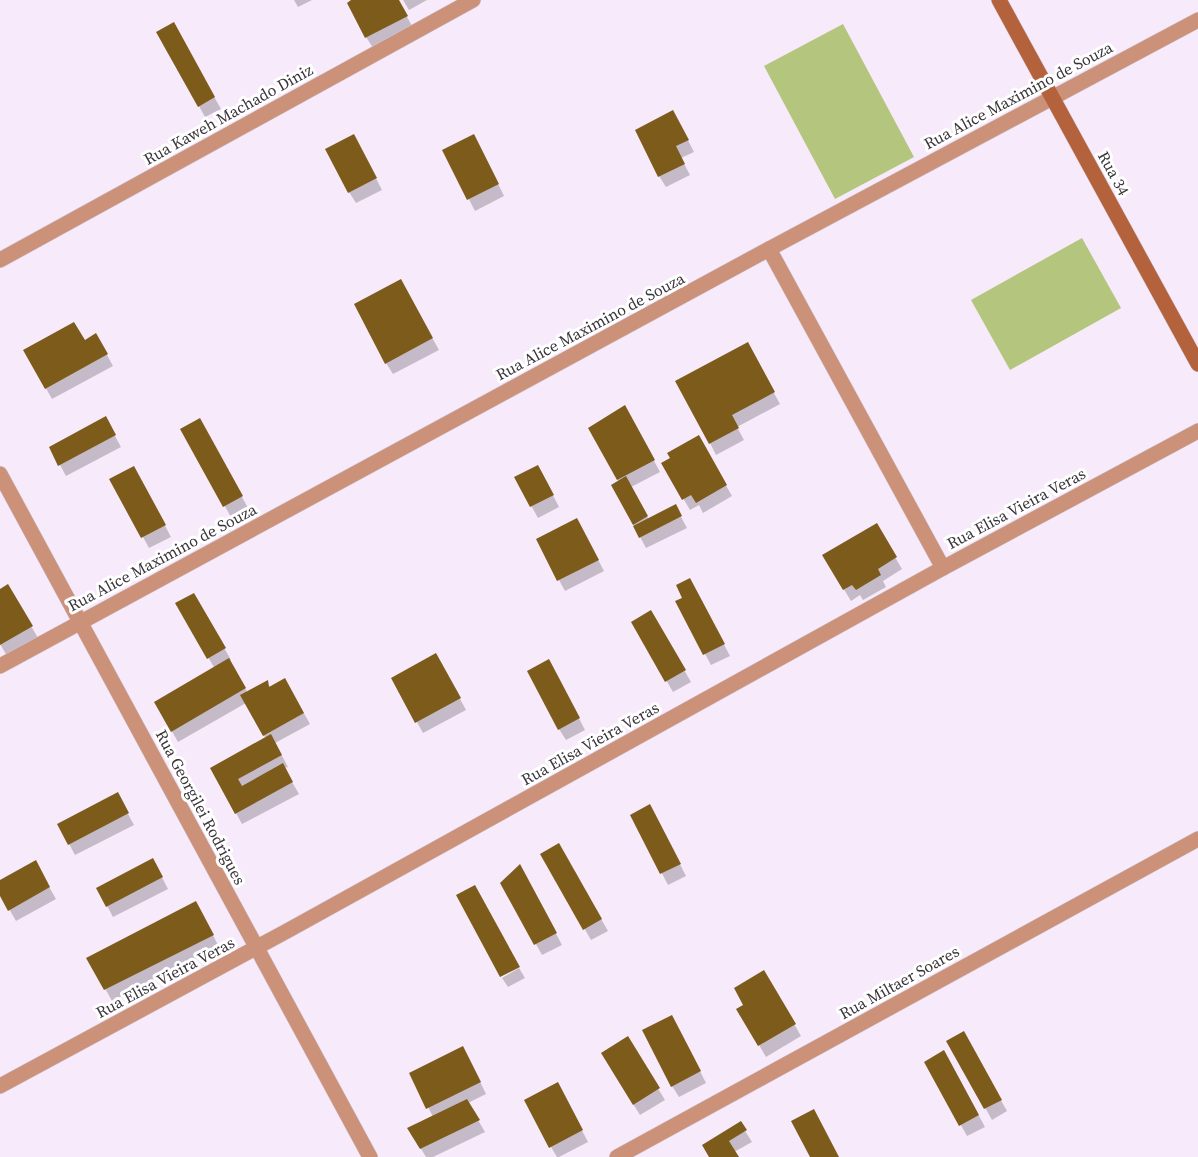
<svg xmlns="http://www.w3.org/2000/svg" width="1198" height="1157" font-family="'Source Serif 4',serif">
  <rect width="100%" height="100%" fill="#f7eafa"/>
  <g fill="#b4c67e">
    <path d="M843,24L914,157L835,199L764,66Z"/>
    <path d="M1082,238L1121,308L1010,370L971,300Z"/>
  </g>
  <g fill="#0003">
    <path d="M294,0H312L298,7Z"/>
    <path d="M355,0H398L413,28L373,48L366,37Z"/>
    <path d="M403,0H427L409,10Z"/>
    <path d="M173,24L221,109L205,117L158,32Z"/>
    <path d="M679,123L694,152L681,158L690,175L666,187L659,176Z"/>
    <path d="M360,147L382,190L356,203L349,192Z"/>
    <path d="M480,147L504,196L475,211L444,151Z"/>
    <path d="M400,281L439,350L393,374L386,363Z"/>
    <path d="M96,335L113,366L52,399L25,351L84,342Z"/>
    <path d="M747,344L780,404L737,427L744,440L716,455L710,443Z"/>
    <path d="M625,407L660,472L631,487L649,520L675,506L687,528L646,548L613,486L619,482L590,429Z"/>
    <path d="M105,418L121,447L66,476L51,448Z"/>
    <path d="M200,420L248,508L231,517L182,430Z"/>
    <path d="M698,437L732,496L703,513L699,505L690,510L663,464Z"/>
    <path d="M516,478H544L559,507L538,518Z"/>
    <path d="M140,479L171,537L149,548L143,537Z"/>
    <path d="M876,525L902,569L883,581L886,587L863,600L860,595L851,601L824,556Z"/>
    <path d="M583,531L604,571L565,591L559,580Z"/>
    <path d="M8,586L38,638L7,656L0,644V591Z"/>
    <path d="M696,591L730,656L711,665L677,602Z"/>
    <path d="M194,595L231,660L229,661L248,693L267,682L271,688L285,680L310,724L275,743L288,767L284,768L299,794L242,824L212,769L266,739L246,703L178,742L156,703L215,669L177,604Z"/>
    <path d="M651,612L691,682L673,692L633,622Z"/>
    <path d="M436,655L466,710L423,733L393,679Z"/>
    <path d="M555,672L585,730L566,740L559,729Z"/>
    <path d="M122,803L134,825L75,855L59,825Z"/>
    <path d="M632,815L656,818L686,876L668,885Z"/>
    <path d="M559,845L608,931L591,940L542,855Z"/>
    <path d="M153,860L168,889L113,917L98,889Z"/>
    <path d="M35,862L56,899L16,921L0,893V881Z"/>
    <path d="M526,877L562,945L542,955L502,883Z"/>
    <path d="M202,914L219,947L112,1001L88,958Z"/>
    <path d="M519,968L525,978L508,987L502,978Z"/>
    <path d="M764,972L801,1036L766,1057L738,1009L743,1007Z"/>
    <path d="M678,1028L706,1083L679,1097L672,1086Z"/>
    <path d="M963,1033L1007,1111L992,1120L948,1042Z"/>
    <path d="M627,1038L665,1100L640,1115L609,1065Z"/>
    <path d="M944,1052L985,1127L967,1136L926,1062Z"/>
    <path d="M469,1059L486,1094L468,1103L485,1132L433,1157H426L409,1129L433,1117L411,1073Z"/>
    <path d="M564,1096L588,1142L559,1157H557L551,1147Z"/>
    <path d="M740,1123L752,1142L734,1152L737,1157H710Z"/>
  </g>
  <g fill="#7d5c1b">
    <path d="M351,0H399L408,16L365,38L347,3Z"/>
    <path d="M174,22L215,97L198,107L156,32Z"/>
    <path d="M673,110L689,140L676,146L685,164L658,177L635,130Z"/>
    <path d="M354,134L377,178L348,193L325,149Z"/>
    <path d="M474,134L499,184L467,200L442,150Z"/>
    <path d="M401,279L433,338L385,364L354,304Z"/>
    <path d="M74,322L85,340L96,333L108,354L45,389L23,350Z"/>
    <path d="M748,342L775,392L732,415L739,428L709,444L675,381Z"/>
    <path d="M625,405L655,460L617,480L588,428Z"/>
    <path d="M106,416L116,435L58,466L49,447Z"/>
    <path d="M200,418L243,496L223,507L180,429Z"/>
    <path d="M699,435L727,485L696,503L691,495L682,500L661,463L670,458L667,453Z"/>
    <path d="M538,465L554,495L530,507L514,477Z"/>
    <path d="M134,466L166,525L141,538L109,479Z"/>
    <path d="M626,476L648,516L633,525L611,485Z"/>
    <path d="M676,504L682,516L639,538L633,526Z"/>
    <path d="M577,518L599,560L557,581L536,539Z"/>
    <path d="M877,523L897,557L878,569L881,575L856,590L852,585L843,590L822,555Z"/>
    <path d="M690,578L725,644L703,655L675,601L682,598L676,585Z"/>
    <path d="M8,584L33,626L0,645V589Z"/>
    <path d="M194,593L226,648L207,659L175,603Z"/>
    <path d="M651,610L686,670L665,682L631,622Z"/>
    <path d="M436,653L461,698L415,723L391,678Z"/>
    <path d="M229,658L246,688L171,732L154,702Z"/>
    <path d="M549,659L580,718L558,730L527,671Z"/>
    <path d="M285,678L304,713L263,736L240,695L268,680L269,687Z"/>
    <path d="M271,734L282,755L238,779L242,786L283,763L293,782L235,814L210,768Z"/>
    <path d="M118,792L129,813L68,845L57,824Z"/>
    <path d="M650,804L681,864L660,874L630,815Z"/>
    <path d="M559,843L602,919L583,930L540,854Z"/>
    <path d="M153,858L163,877L106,907L96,888Z"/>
    <path d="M36,860L50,887L8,911L0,896V880Z"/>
    <path d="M520,864L557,933L534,945L500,883Z"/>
    <path d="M475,885L520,967L500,977L456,895Z"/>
    <path d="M196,901L214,935L104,990L86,958Z"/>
    <path d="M764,970L796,1024L758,1046L736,1009L743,1005L734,988Z"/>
    <path d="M672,1015L701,1071L671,1087L642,1030Z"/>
    <path d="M964,1031L1002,1100L984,1109L946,1041Z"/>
    <path d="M628,1036L660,1088L633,1105L601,1053Z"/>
    <path d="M463,1046L481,1082L426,1109L409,1073Z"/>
    <path d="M944,1050L979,1115L959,1126L924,1062Z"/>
    <path d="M558,1082L583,1130L549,1148L524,1100Z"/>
    <path d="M467,1099L480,1120L420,1149L407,1128Z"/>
    <path d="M814,1109L839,1157H810L791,1121Z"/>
    <path d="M741,1121L747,1130L729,1141L739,1157H709L702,1145Z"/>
  </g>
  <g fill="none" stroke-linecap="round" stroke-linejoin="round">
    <g stroke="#d1c6d4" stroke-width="16">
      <g id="street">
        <path d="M769,249L943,568"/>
        <path d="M0,260L473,0"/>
        <path d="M0,474L370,1157"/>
        <path d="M0,666L769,249L1198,20"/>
        <path d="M0,1086L287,931L943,568L1198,431"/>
        <path d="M617,1157L1198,839"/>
      </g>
    </g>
    <g stroke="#d1c6d4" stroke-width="16">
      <path id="secondary" d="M999,0L1198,364"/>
    </g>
    <use href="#street" stroke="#cb9279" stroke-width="15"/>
    <use href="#secondary" stroke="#b4623c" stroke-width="15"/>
  </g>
  <g text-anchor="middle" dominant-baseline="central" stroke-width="6" stroke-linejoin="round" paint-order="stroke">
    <g font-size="16" fill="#3a353b" stroke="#fff">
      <text transform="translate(1018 95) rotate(-28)">Rua Alice Maximino de Souza</text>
      <text transform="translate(228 114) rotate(-29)">Rua Kaweh Machado Diniz</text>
      <text transform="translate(1114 173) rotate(61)">Rua 34</text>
      <text transform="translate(590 326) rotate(-28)">Rua Alice Maximino de Souza</text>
      <text transform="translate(1016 508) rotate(-28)">Rua Elisa Vieira Veras</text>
      <text transform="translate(162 557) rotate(-28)">Rua Alice Maximino de Souza</text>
      <text transform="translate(590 743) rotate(-29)">Rua Elisa Vieira Veras</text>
      <text transform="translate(201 807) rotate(62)">Rua Georgilei Rodrigues</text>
      <text transform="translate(165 977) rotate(-28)">Rua Elisa Vieira Veras</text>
      <text transform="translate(899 982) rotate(-29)">Rua Miltaer Soares</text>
    </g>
  </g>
</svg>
